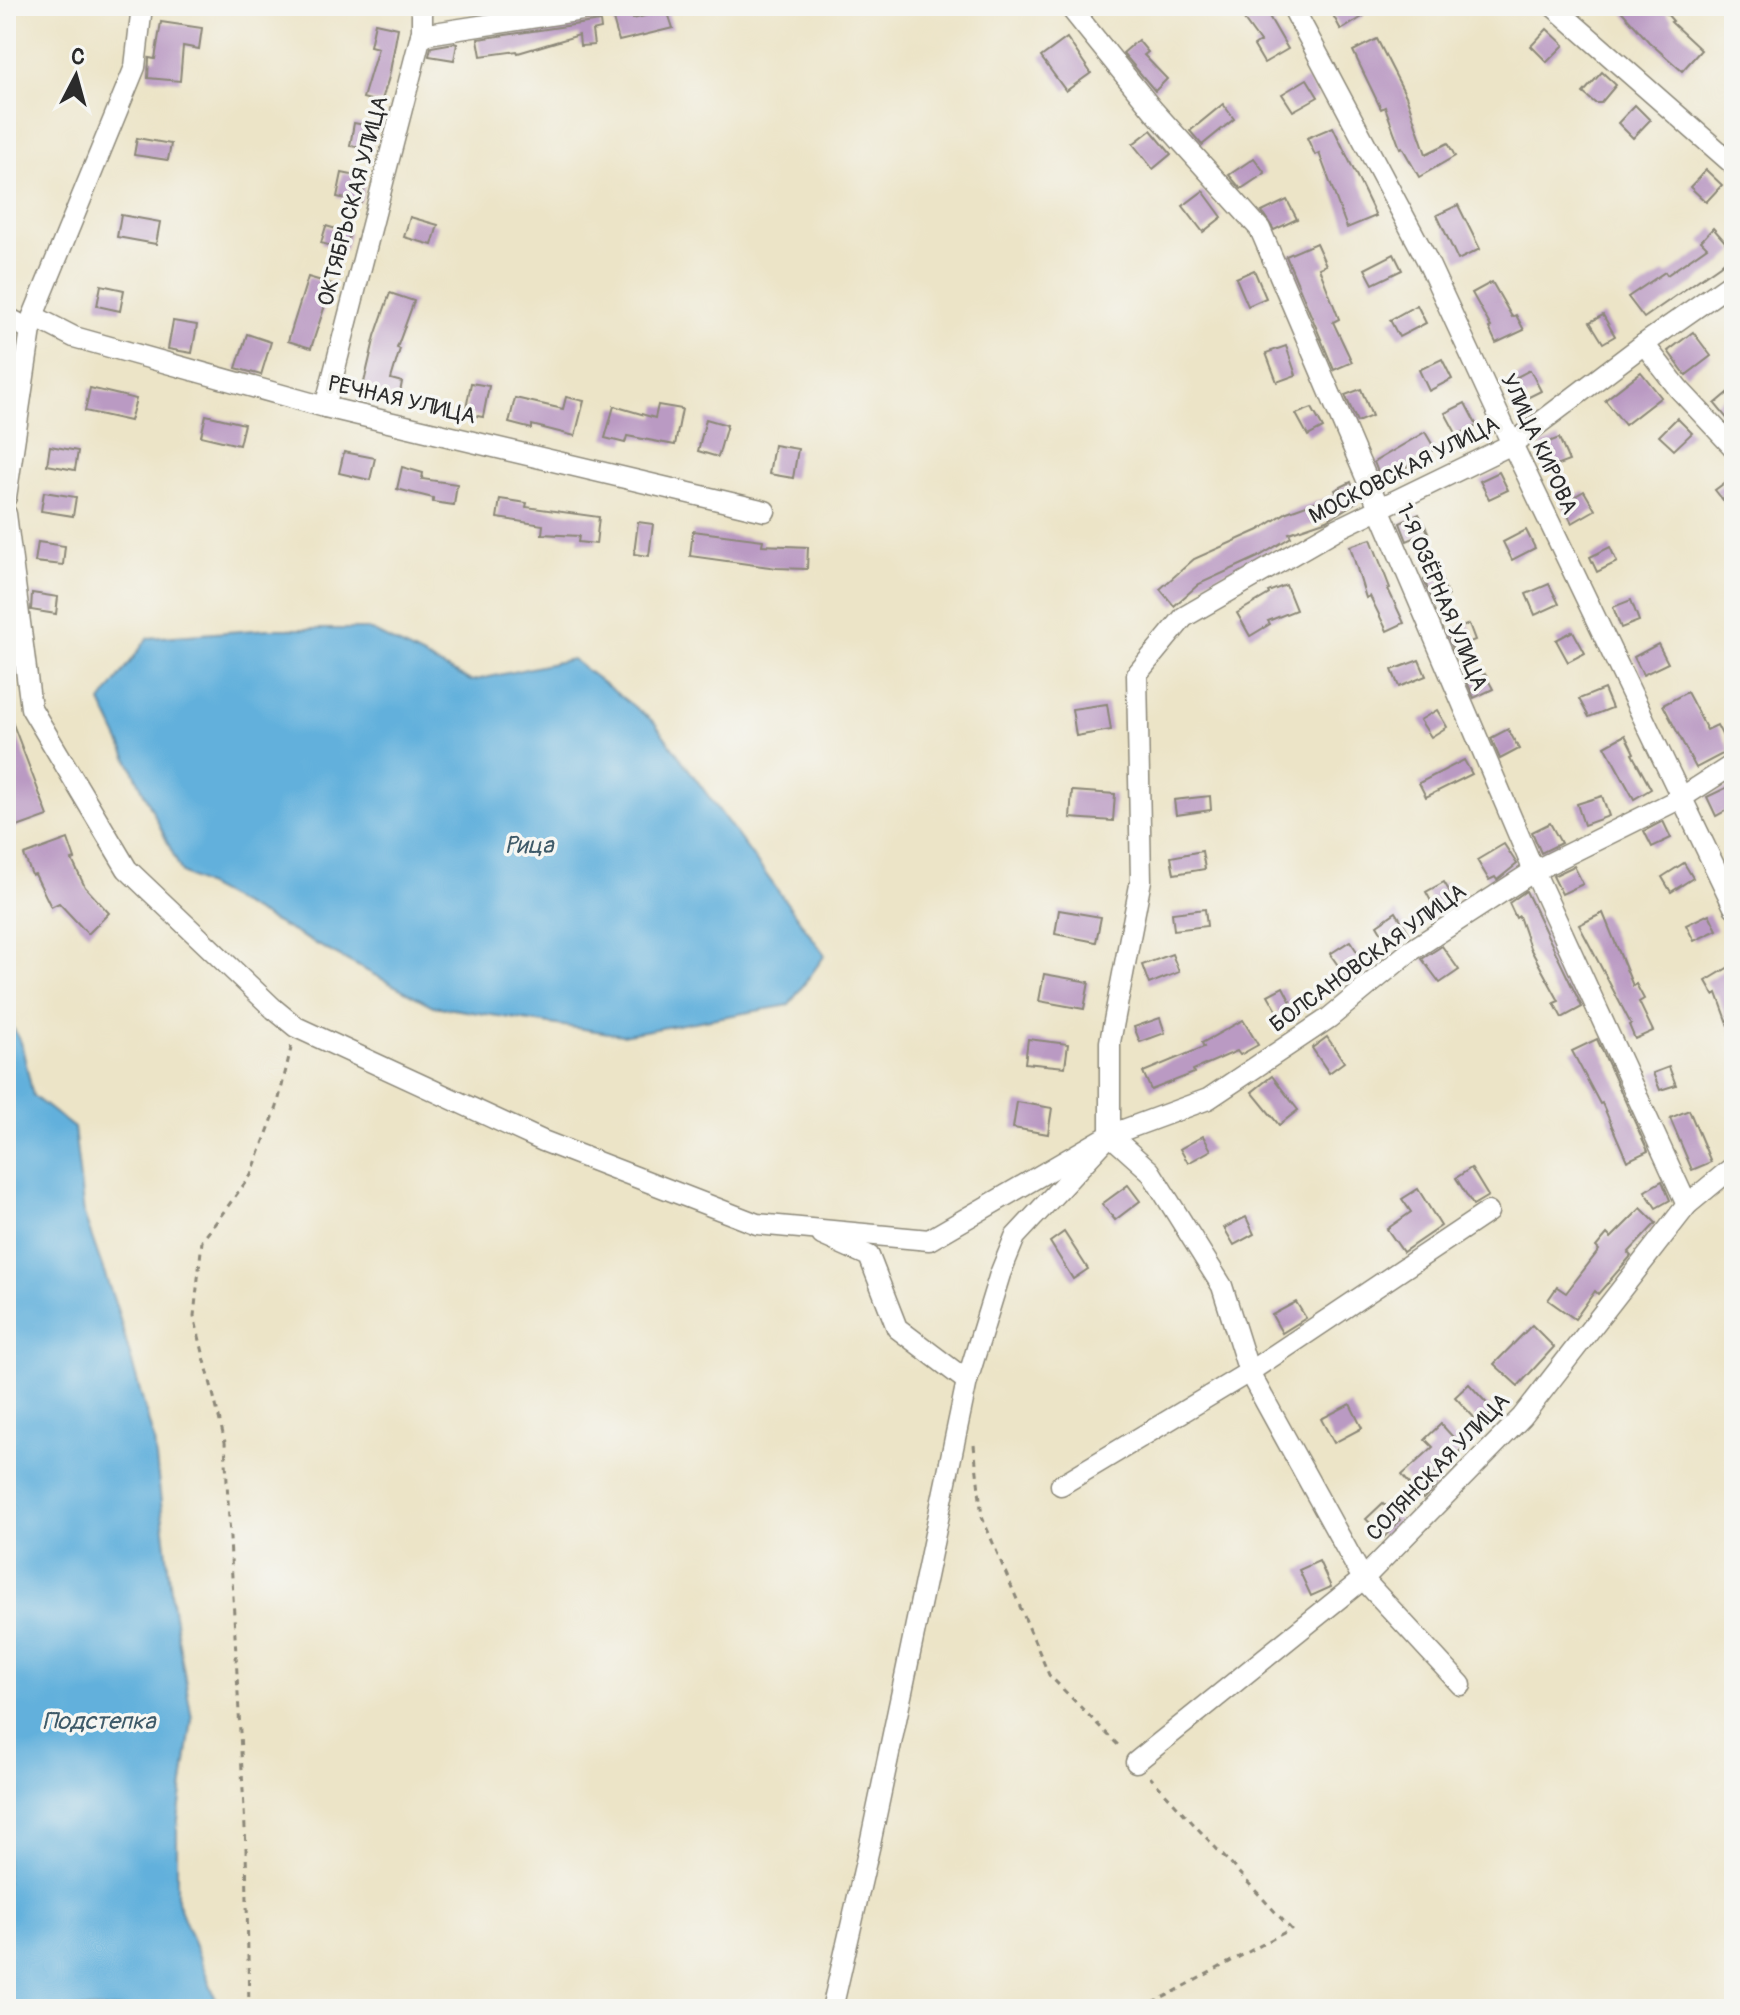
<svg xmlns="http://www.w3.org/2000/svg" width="1740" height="2015" font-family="Pangolin,sans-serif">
  <rect width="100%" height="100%" fill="#f6f6f2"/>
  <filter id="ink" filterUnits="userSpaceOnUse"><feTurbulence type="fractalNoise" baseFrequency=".0125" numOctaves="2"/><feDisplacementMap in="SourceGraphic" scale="16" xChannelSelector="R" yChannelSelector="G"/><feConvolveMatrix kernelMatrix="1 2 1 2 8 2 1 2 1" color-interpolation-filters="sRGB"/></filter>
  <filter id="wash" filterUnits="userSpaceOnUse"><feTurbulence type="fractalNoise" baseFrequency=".006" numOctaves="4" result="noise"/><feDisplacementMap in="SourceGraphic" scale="32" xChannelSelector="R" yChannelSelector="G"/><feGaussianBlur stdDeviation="1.8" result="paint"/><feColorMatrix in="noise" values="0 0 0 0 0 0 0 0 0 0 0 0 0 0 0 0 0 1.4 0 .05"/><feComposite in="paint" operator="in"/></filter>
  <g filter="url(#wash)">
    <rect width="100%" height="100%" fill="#ece4c7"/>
    <g fill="#62b0dc" stroke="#466e84" stroke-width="2">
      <path d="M268,629H368L471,681L572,659L654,722L825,955L789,1005L622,1035L433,1006L182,873L101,702L148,638Z"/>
      <path d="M6,1016L21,1042L33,1096L74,1128L84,1215L117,1309L154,1441L173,1609L192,1719L177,1828V1901L214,1994L216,2009H6Z"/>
    </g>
    <g id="blocks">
      <g fill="#ba9ac3">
        <path d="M1234,6H1263L1288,49L1264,63L1254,46L1260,42Z"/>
        <path d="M1348,6H1358L1364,16L1341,30L1333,15Z"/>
        <path d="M1617,6H1660L1673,21L1671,22L1701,50L1682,71L1649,42Z"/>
        <path d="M667,10L673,28L619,41L613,19L632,15L633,19Z"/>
        <path d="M600,21L601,29L592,31L594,45L580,46L579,35L518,53L517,51L481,56L478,39Z"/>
        <path d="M161,22L202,28L199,49L183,46L180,81L148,78L149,58L155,59Z"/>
        <path d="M375,23L398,28L389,77L381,103L363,98L378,48L370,46Z"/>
        <path d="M1547,29L1564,45L1547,62L1531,46Z"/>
        <path d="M1067,38L1091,73L1066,91L1041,57Z"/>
        <path d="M1377,39L1406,96L1426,154L1448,143L1455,156L1419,177L1402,147L1400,148L1385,107L1381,109L1353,51Z"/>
        <path d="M1138,40L1148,52L1144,55L1167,79L1155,91L1123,53Z"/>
        <path d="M454,43L457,44L454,60L429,56L431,47Z"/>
        <path d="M1602,72L1616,85L1601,103H1595L1583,93Z"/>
        <path d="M1307,79L1318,97L1293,111L1282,94Z"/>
        <path d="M1223,104L1234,119L1202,145L1190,131Z"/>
        <path d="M1635,105L1650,120L1633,138L1618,123Z"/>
        <path d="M354,123L375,127L371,149L350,146Z"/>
        <path d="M1333,127L1376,216L1347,228L1319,153L1315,155L1307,138Z"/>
        <path d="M1151,130L1171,154L1153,169L1133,144Z"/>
        <path d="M137,138L171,144L168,160L134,155Z"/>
        <path d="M1254,158L1265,173L1241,189L1229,175Z"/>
        <path d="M1706,170L1722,185L1706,202L1690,187Z"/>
        <path d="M342,173L366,178L361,202L337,197Z"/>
        <path d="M1203,191L1222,217L1203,232L1183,206Z"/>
        <path d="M1287,200L1297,219L1274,230L1262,212Z"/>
        <path d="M1458,205L1480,249L1458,260L1437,215Z"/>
        <path d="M121,215L160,222L156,244L117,237Z"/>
        <path d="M410,217L438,225L432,245L404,237Z"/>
        <path d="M326,226L350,233L345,250L321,243Z"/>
        <path d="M1713,228L1734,252L1720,265L1644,318L1628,297L1665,272L1667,275L1707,247L1701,241Z"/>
        <path d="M1316,243L1326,265L1319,268L1339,319L1333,322L1352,362L1334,370L1286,256Z"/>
        <path d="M1394,254L1402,270L1373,284L1365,269Z"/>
        <path d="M1254,270L1266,298L1248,306L1236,278Z"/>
        <path d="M308,277L332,284L311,348L288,341Z"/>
        <path d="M1492,282L1512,317L1516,315L1524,330L1496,343L1489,328L1491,327L1472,293Z"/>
        <path d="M101,285L124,290L120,311L97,306Z"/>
        <path d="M390,293L414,301L397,348L400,349L391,379L402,382L399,398L362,391L375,336Z"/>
        <path d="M1417,305L1426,323L1399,337L1390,320Z"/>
        <path d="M1603,315L1615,336L1603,343L1590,322Z"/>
        <path d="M173,321L197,325L192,353L168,349Z"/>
        <path d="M1693,332L1711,356L1686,375L1668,351Z"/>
        <path d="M247,334L271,342L261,375L236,368Z"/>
        <path d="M1286,346L1296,375L1277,382L1266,353Z"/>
        <path d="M1442,359L1452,379L1429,391L1419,370Z"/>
        <path d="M1530,370L1541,391L1521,401L1511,380Z"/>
        <path d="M1641,372L1661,397L1625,425L1605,400Z"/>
        <path d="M471,383L489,386L483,417L465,414Z"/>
        <path d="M90,388L136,399L130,421L85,411Z"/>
        <path d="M1734,388V427L1715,404Z"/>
        <path d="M1361,389L1372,416L1357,422L1345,395Z"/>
        <path d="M566,397L584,401L575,436L532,425V429L509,423L515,398L563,409Z"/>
        <path d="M1465,403L1477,426L1457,435L1445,413Z"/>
        <path d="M658,405L682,409L675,445L627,436L625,443L605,438L614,406L655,418Z"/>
        <path d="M1312,408L1323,428L1308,436L1296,414Z"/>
        <path d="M206,415L244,424L239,445L201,436Z"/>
        <path d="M1677,418L1692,433L1674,450L1659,436Z"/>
        <path d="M706,419L727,425L718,457L698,451Z"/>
        <path d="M1425,432L1435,449L1382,482L1374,462Z"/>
        <path d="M1559,438L1569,461L1550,468L1541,445Z"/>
        <path d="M774,445L798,449L793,478L769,474Z"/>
        <path d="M50,446L78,451L75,470L47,465Z"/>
        <path d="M344,452L375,458L370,480L339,473Z"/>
        <path d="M402,467L423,473L422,479L457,484L454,505L433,502V498L397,489Z"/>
        <path d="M1499,472L1508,490L1489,499L1480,481Z"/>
        <path d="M1734,476V514L1715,490Z"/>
        <path d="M1351,482L1358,501L1327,520L1289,533L1291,537L1258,557L1199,584L1174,606L1160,589L1194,559L1259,530L1287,512L1337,494L1335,490Z"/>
        <path d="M1584,491L1595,510L1572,523L1562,504Z"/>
        <path d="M44,492L76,497L73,516L41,511Z"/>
        <path d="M500,499L527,503L526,507L599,517L596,544L578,542L579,536L542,534L543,525L497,518Z"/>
        <path d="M1419,514L1428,532L1407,541L1400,523Z"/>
        <path d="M638,522L653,524L649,556L634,554Z"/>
        <path d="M1526,530L1535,548L1512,560L1503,542Z"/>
        <path d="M693,531L763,540L762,545L808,547L807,569L777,568L690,556Z"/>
        <path d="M1371,539L1390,588L1388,589L1404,623L1387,631L1370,596L1366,598L1350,546Z"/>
        <path d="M38,542L65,546L63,565L35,562Z"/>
        <path d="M1610,547L1617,562L1597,572L1590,557Z"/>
        <path d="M1439,574L1448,596L1433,602L1424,580Z"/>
        <path d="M1549,584L1559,604L1535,615L1526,594Z"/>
        <path d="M1286,585L1296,610L1268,621L1270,624L1250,636L1237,613L1269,594L1268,592Z"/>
        <path d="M32,593L58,597L56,614L31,610Z"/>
        <path d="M1631,600L1639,621L1621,628L1613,607Z"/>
        <path d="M1469,624L1475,640L1453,649L1447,633Z"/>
        <path d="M1573,631L1585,653L1568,662L1556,640Z"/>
        <path d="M1658,644L1668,663L1643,675L1634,657Z"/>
        <path d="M1419,660L1426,676L1399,687L1392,670Z"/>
        <path d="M1485,674L1493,689L1474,698L1467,682Z"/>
        <path d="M1604,689L1612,708L1589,717L1579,699Z"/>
        <path d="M1687,692L1707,730L1717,725L1730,750L1696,768L1663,705Z"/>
        <path d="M1107,704L1111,730L1076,736L1072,709Z"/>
        <path d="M1437,710L1447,727L1431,737L1420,720Z"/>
        <path d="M8,711L48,816L6,831V712Z"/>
        <path d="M1508,729L1519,749L1500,759L1491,738Z"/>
        <path d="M1625,735L1634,753L1632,754L1651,789L1634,799L1605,746Z"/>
        <path d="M1464,760L1472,774L1426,797L1419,783Z"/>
        <path d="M1734,784V806L1716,816L1707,797Z"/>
        <path d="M1072,791L1115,794L1113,821L1070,818Z"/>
        <path d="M1210,796L1211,810L1176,815L1174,800Z"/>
        <path d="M1602,796L1609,816L1584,825L1577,804Z"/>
        <path d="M1663,821L1671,838L1652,847L1644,831Z"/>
        <path d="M1550,823L1561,843L1541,853L1532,832Z"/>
        <path d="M68,839L75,859L72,860L85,887L109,913L88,934L59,903L51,907L35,874L32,875L24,855Z"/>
        <path d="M1504,844L1517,864L1497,880L1495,877L1489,880L1477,860Z"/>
        <path d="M1202,851L1205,869L1174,874L1171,857Z"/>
        <path d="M1684,863L1693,878L1671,892L1662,877Z"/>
        <path d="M1574,866L1583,884L1562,894L1553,876Z"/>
        <path d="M1444,882L1457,904L1438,914L1426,892Z"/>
        <path d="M1526,891L1582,1007L1562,1018L1554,1003L1559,1001L1530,948L1519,916L1516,918L1509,903Z"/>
        <path d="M1205,909L1207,926L1174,930L1172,913Z"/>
        <path d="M1059,910L1101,917L1096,942L1055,934Z"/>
        <path d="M1396,912L1409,933L1389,945L1377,925Z"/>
        <path d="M1603,913L1633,986L1636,984L1644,999L1639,1002L1653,1031L1635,1039L1629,1025L1631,1024L1579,925Z"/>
        <path d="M1709,914L1717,930L1694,941L1686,925Z"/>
        <path d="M1350,941L1366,965L1347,978L1330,954Z"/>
        <path d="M1442,946L1459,970L1440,983L1422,959Z"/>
        <path d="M1172,954L1179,972L1149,984L1142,965Z"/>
        <path d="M1734,964V1034H1732L1717,993L1714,995L1706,981Z"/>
        <path d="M1044,974L1089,982L1084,1009L1039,1001Z"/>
        <path d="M1283,987L1299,1018L1285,1025L1268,995Z"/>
        <path d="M1160,1018L1165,1033L1140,1042L1134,1027Z"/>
        <path d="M1243,1020L1258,1045L1240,1055L1237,1051L1193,1070L1194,1073L1151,1090L1143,1072L1204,1047L1202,1043Z"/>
        <path d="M1327,1037L1344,1062L1329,1073L1312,1048Z"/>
        <path d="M1028,1039L1068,1044L1065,1067L1025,1063Z"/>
        <path d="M1597,1039L1648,1151L1627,1161L1602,1103L1600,1104L1572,1051Z"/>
        <path d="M1669,1067L1676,1085L1660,1090L1653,1073Z"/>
        <path d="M1272,1076L1298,1110L1279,1125L1252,1092Z"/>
        <path d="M1017,1102L1052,1108L1048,1134L1013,1128Z"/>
        <path d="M1689,1110L1711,1162L1692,1170L1670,1118Z"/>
        <path d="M1203,1136L1211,1150L1188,1163L1180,1149Z"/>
        <path d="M1471,1168L1488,1196L1473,1205L1456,1178Z"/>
        <path d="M1662,1181L1670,1200L1656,1208L1645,1191Z"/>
        <path d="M1128,1185L1140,1201L1115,1220L1102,1204Z"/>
        <path d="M1418,1189L1441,1226L1403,1252L1387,1229L1411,1212L1402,1199Z"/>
        <path d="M1641,1208L1656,1223L1628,1253L1631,1256L1598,1294L1595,1291L1575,1319L1548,1300L1557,1287L1566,1293L1599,1250L1596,1247L1607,1234L1611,1238Z"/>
        <path d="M1246,1217L1254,1234L1234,1245L1224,1228Z"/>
        <path d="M1064,1232L1088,1269L1073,1279L1050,1242Z"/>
        <path d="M1296,1302L1306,1318L1282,1333L1272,1315Z"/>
        <path d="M1532,1325L1554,1347L1518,1386L1494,1364Z"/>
        <path d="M1469,1384L1494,1411L1480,1424L1455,1397Z"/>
        <path d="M1350,1404L1362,1428L1334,1443L1321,1419Z"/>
        <path d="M1441,1424L1463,1448L1430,1479L1436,1486L1423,1499L1402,1475L1433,1447L1425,1439Z"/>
        <path d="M1383,1503L1400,1520L1384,1537L1366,1519Z"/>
        <path d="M1319,1561L1331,1587L1311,1596L1299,1570Z"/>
      </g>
    </g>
  </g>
  <g filter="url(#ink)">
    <use href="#blocks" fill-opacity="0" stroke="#8c8879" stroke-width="2"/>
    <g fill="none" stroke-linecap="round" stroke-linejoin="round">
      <g stroke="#8c8879" stroke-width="23">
        <g id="minor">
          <path d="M1069,6L1153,110L1260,229L1534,871L1687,1205"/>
          <path d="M1292,6L1426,258L1512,444L1734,907"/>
          <path d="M1553,6L1734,165"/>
          <path d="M421,35L608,6"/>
          <path d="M33,316L74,337L325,407L765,511"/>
          <path d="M6,317L31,330"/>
          <path d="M1644,344L1678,388L1734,448"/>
          <path d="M325,407L422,31V6"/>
          <path d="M6,497L33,316L135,67L142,6"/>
          <path d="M6,514L31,708L127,869L274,1009L296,1027L543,1141L757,1224L929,1240L1110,1135L1208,1099L1329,1018L1409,952L1534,871L1681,798L1734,764"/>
          <path d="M1110,1135L1150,1171L1222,1286L1249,1372L1363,1579L1461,1685"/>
          <path d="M822,1235L869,1256L897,1328L967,1381"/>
          <path d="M1061,1485L1249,1372L1488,1212"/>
          <path d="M1136,1762L1363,1579L1522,1417L1687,1205L1734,1166"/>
          <path d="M832,2009L870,1844L967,1381L1000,1274L1015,1237L1110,1135V1042L1141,880L1137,674L1184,617L1335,530L1512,444L1644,344L1734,281"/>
        </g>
      </g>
      <g stroke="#8c8879" stroke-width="3" stroke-dasharray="6 6" stroke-linecap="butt">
        <path d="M974,1445L982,1517L1049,1675L1122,1749"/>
        <path d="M249,2009L246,1848L225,1442L194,1316L202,1241L251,1175L277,1107L292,1044"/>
        <path d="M1142,2009L1291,1929L1150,1777"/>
      </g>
      <use href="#minor" stroke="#fff" stroke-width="20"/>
    </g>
  </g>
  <g text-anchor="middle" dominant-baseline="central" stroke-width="7" stroke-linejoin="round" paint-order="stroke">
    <g font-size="22" fill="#2b2b2b" stroke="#f6f6f2">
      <text transform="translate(353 201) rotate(-75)">ОКТЯБРЬСКАЯ УЛИЦА</text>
      <text transform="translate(402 400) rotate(13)">РЕЧНАЯ УЛИЦА</text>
      <text transform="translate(1539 444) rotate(65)">УЛИЦА КИРОВА</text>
      <text transform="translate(1404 470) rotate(-27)">МОСКОВСКАЯ УЛИЦА</text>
      <text transform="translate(1442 597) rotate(67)">1-Я ОЗЁРНАЯ УЛИЦА</text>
      <text transform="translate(1368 958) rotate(-36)">БОЛСАНОВСКАЯ УЛИЦА</text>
      <text transform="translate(1438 1467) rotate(-46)">СОЛЯНСКАЯ УЛИЦА</text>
    </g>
    <g font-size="24" font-style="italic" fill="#3e5a69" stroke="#f6f6f2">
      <text x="529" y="845">Рица</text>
      <text x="99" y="1721">Подстепка</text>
    </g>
  </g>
  <rect width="1740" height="2015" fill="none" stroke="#f6f6f2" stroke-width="32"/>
  <g transform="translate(76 76) rotate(6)" stroke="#f6f6f2" stroke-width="6" paint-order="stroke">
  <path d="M0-6L14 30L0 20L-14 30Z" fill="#2b2b2b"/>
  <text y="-12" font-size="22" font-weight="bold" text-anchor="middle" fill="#2b2b2b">С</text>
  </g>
</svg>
